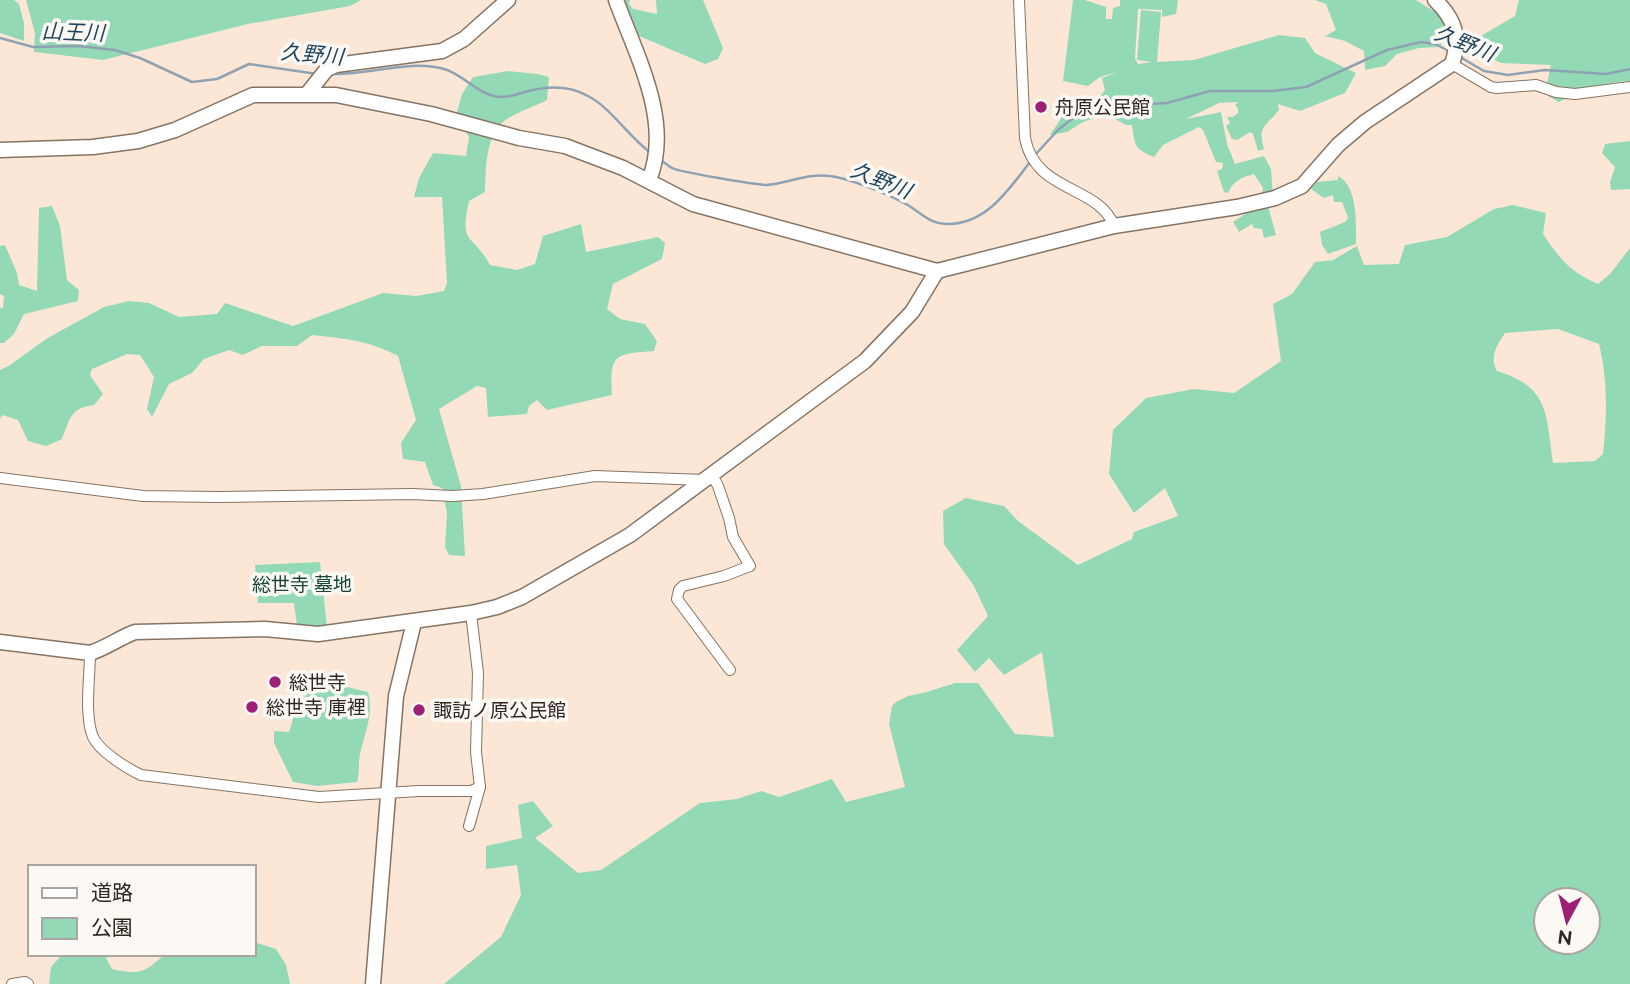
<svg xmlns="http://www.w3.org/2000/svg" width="1630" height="984" font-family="Raleway,'Noto Sans JP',sans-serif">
  <rect width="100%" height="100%" fill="#fce7d6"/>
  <g fill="#94d9b6" fill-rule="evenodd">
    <path d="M0,0H14L19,4L24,23V41L0,33Z"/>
    <path d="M26,0H361L350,6L248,24L103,60L34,52L35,33Z"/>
    <path d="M623,0H630L629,4L633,9L657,14L656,0H703L723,48L718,59L705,64L639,36Z"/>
    <path d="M1073,0H1085L1106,7V19H1112L1113,8L1120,6V0H1178L1176,14L1162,17V10L1138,9L1135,58L1138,64L1152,62L1137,60L1141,10L1161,12L1157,62L1194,60L1279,35L1305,38L1315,53L1356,73L1345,93L1300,111L1278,104L1279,110C1266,127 1257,125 1264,149L1258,151L1253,134L1250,132L1237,140L1232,139L1226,126L1230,123L1227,117H1233L1238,113V109L1235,105L1239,102L1219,103L1186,119L1221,112L1227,144L1235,164L1264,156L1271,169L1273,196H1261L1263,188L1254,174C1241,178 1234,180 1228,193L1224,192L1217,171L1222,169L1223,163L1216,162L1203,130L1199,127L1163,145L1154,157C1134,149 1135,146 1132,125H1126L1106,114L1083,122L1067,132L1050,135L1070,105L1095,103L1105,90L1102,78L1117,72L1100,77L1088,86L1063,81Z"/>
    <path d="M1315,0H1416L1438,14L1449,27L1440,47L1419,48L1397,54L1385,66L1365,70L1364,51L1345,41L1325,36L1336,30L1326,4Z"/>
    <path d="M1519,0H1630V81C1603,82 1583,90 1559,102L1548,96L1547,83L1551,65L1501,63L1474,51V40L1515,16Z"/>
    <path d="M508,71L538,74L549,77L547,100C536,106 511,114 502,123C485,140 486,169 485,192L469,201C459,246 472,232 490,265L517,270L535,264L543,236L581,224L586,252L658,237L665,243L662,259L613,284L607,309L620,319L645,324L657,341L654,351C616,354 609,353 612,395L547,410L537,400L529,406L527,414L488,417L486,388L477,386L439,409L461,486L465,556L449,555L445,547L447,513L442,488L433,485L425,462L403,459L401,443L416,420L398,356C371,341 342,338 312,335L297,346H262L243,355L229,350L204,359L192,373L169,384L152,417L147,409L154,377L140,355L127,354L92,369L90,375L103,394L94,405C70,408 70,419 62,439L46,446L28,441L18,420L2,415L0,419V370L10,365L46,339L104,307L129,301L149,303L179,317L217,314L225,303L293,326L383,293L416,296L444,291L447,283L442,197H414L419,178L433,153L466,156L469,137L456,116L462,94L473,77Z"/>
    <path d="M1630,141V189L1611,190L1610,182L1615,167L1602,153L1605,144Z"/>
    <path d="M1338,176C1358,186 1356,224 1356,244L1328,254L1322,245L1320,232L1345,222L1348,218L1342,202H1334L1333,195L1324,198L1311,189L1317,182L1338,180Z"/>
    <path d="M1513,205L1546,213L1543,234C1560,259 1570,272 1598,284L1610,274L1630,248V984H444L501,937L521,895L517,865L486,869V846L522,838L518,805L533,801L553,826L535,838L578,873L601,870L700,803L737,799L761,791L779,797L832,779L846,802L905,787L889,724L892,706L896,702L908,696L927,692L955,683H978L1015,734L1054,737L1042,652L1004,675L989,658L975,672L957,650L988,616L974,586L944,544L943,511L966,498L1004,506L1018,521L1078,565L1132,539L1134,532L1178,516L1165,488L1134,513L1109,474L1113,430L1146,398L1194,389L1234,393L1281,361L1273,304L1292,294L1315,262L1333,260L1357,246L1364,265L1399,264L1405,245L1447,237L1494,209ZM1558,329L1599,344C1608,379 1607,418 1603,454L1595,461L1553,463C1546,415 1550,387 1497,371C1489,357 1497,345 1505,333ZM1546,900H1588V942H1546Z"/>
    <path d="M52,206L60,226L67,280L79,290L78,301L24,314L14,334L4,343H0V308H3L4,296L0,294V246L5,245L17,273L19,285L37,291L39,208Z"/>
    <path d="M1268,206L1276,235L1264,238L1262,229L1254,228L1252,224L1239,232L1233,222L1250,211Z"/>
    <path d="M320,562L327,627L312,628L297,625L294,603H258L255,565Z"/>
    <path d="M343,686L368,692C374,714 365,732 360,754C358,764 360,773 357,782L317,786L293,782L274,743V731L289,732L297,706L313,687Z"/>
    <path d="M254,942L276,949L286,965L290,984H49L51,967L59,958L58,954H109L106,958L112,969C141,975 144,973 165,954H254Z"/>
  </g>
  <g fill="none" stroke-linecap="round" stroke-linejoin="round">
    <g stroke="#8ea2b3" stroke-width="2.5">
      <path d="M0,38L33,47L78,46L115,50L140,58L192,82L217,79L249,64L317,74"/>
      <path d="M1460,57L1484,71L1508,75L1545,70L1606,74L1630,69"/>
      <path d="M330,74C368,76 410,58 447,70C466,77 479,95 499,97C508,98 517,94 525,92C546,86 569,85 588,96C610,107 629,137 651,153"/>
      <path d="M1034,156L1058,130L1078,114L1095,108L1167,103L1210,91H1272L1306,87L1387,50L1421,42L1435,44L1451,52"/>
      <path d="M659,159C664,162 668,166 672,168C679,172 758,185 767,185C789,183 808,173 830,176C848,178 890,195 906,204C920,212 931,225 948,224C987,224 1009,189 1030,162"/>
    </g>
    <g stroke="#857363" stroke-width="12">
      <g id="street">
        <path d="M1019,0L1025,138C1035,193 1099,185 1114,226"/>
        <path d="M1452,64L1491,87L1497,88L1536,85L1556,92L1575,94L1630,87"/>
        <path d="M712,475L718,486L729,518L733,537L750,566L724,576L683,586L679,590L677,599L730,670"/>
        <path d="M0,478L143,496L218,497L412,494L452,496L483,494L595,476L705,480"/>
        <path d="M90,653C90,676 84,716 93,737C99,751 128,769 141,775L319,797L419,791H471L480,787"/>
        <path d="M469,826L480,787L476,752L478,673L471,613"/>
        <path d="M12,984L25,982L28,984"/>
      </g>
    </g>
    <g stroke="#857363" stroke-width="17">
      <g id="secondary">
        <path d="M616,0C636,55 673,122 649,180"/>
        <path d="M307,94L327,69L336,65L442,51L464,39L508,0"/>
        <path d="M0,150L93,147L138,141L175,130L253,95H336L431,114L519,138L565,146L623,168L693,204L937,271L1114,226L1237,207L1275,198L1302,186L1338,145L1365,122L1452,64C1461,38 1455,19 1435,0"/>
        <path d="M0,642L90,653C106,648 119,638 135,632L265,629L318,634L471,613L497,607L522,597L630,535L865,361L912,312L937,271"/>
        <path d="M373,984L396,696L414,622"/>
      </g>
    </g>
    <use href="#street" stroke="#fff" stroke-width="10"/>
    <use href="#secondary" stroke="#fff" stroke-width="14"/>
  </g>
  <g fill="#9d2076" stroke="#fcf8f4" stroke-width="2.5">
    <circle cx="1041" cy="107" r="7"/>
    <circle cx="275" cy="682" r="7"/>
    <circle cx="252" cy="707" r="7"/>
    <circle cx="419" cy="710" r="7"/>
  </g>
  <g text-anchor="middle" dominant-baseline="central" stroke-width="7" stroke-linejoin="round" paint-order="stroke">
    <g font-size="19" fill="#2f2821" stroke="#fcf8f4" text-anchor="start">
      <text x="1055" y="107">舟原公民館</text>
      <text x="289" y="682">総世寺</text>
      <text x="266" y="707">総世寺 庫裡</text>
      <text x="433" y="710">諏訪ノ原公民館</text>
    </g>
    <g font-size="19" fill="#184733" stroke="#fcf8f4">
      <text x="302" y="584">総世寺 墓地</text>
    </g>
    <g font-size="21" font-style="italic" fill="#1e445e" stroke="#fcf8f4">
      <text transform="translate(73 32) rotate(2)">山王川</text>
      <text transform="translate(1465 43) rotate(22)">久野川</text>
      <text transform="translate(312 54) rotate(5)">久野川</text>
      <text transform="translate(881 180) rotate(22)">久野川</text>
    </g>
  </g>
  <rect x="28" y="865" width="228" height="91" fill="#fcf8f4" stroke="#aaa5a0" stroke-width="2"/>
  <rect x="42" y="888" width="35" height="10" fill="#ffffff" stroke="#aaa5a0" stroke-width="2"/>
  <text x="91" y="900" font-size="21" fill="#2f2821">道路</text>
  <rect x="42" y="918" width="35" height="21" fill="#94d9b6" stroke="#aaa5a0" stroke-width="2"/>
  <text x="91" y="935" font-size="21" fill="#2f2821">公園</text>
  <g transform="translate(1567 921) rotate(187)"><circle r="33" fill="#fcf8f4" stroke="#aaa5a0" stroke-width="2"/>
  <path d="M0-5L12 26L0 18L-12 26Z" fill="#9d2076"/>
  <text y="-10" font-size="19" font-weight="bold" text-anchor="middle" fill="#2f2821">N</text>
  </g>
</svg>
